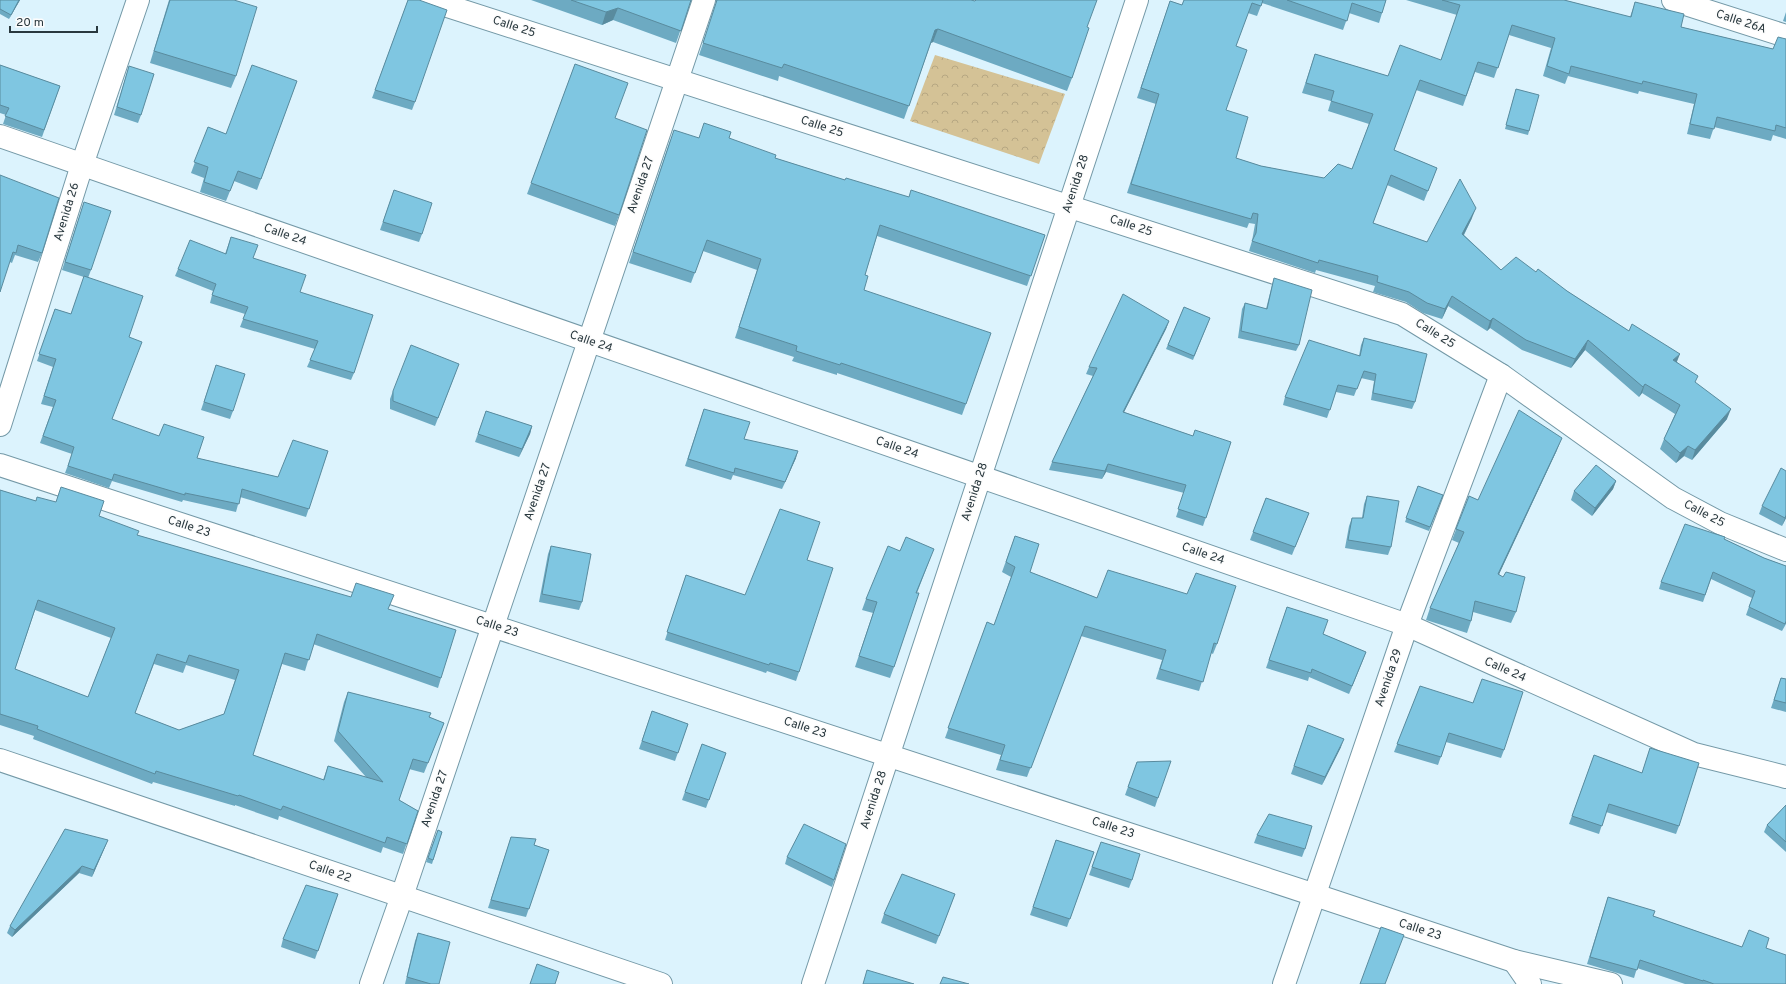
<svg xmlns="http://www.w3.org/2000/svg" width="1786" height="984" font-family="Overpass,sans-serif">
  <defs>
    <pattern id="park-crowns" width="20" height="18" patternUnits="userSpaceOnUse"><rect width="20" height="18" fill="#d4c296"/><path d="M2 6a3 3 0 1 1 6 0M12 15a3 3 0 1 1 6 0" fill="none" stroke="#b6a782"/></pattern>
  </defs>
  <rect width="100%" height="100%" fill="#dcf3fd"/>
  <path fill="url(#park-crowns)" d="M935,55L1065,94L1039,164L910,121Z"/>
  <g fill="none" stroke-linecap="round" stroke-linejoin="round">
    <g stroke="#7499a7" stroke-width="24">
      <g id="street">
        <path d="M429,0L1402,314L1501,375L1673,498L1720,523L1786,550"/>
        <path d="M1673,0L1786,36"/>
        <path d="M0,136L1407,625L1694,754L1786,777"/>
        <path d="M0,425L82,165L138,0"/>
        <path d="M0,465L1315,895L1514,961L1611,984"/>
        <path d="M0,760L661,984"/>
        <path d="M1514,961L1530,984"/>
        <path d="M371,984L402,896L704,0"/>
        <path d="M813,984L1137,0"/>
        <path d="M1284,984L1407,625L1501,375"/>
      </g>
    </g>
    <use href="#street" stroke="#fff" stroke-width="22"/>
  </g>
  <g fill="#6daac2" fill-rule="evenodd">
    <path d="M0,0H20L9,19L0,14Z"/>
    <path d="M169,0H234L236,76L231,88L150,63Z"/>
    <path d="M408,0L415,102L412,110L372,98Z"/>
    <path d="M531,0H691L676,43L613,20L602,25Z"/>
    <path d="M716,0H971L1087,27L1072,78L1067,91L933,42L931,43L904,119L779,76L778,81L699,55L716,4Z"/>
    <path d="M1184,0H1386L1379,23L1349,13L1343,30L1262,3L1257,16L1248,13L1236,46L1226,110L1236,158L1261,166L1324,178L1352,169L1369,124L1328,111L1331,101L1302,93L1315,54L1388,76L1441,60L1457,15L1406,0H1564L1630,17L1635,2L1681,27L1773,49L1786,39V139L1773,135L1771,141L1714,127L1710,139L1687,134L1694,104L1639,91L1638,94L1568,76L1565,84L1543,76L1551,48L1509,35L1494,78L1475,72L1463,106L1416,90L1394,150L1437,168L1424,201L1387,185L1373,223L1427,242L1472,218L1464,235L1501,270L1536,272L1567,291L1629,331L1677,362L1727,419L1692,460L1684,456L1676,463L1660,449L1664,439L1675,414L1642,393L1639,397L1585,350L1571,368L1522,350L1490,328L1487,331L1448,306L1442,319L1423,313L1406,302L1373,292L1375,286L1316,270L1315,273L1249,251L1252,241L1255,224L1249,223L1247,228L1127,193L1156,104L1137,98L1170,1L1182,5Z"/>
    <path d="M1786,12V22L1783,21Z"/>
    <path d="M575,64L615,118L619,215L615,226L527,194Z"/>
    <path d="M0,65L60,86L42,137L3,124L6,115L0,113Z"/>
    <path d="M129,66L141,115L138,123L114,115Z"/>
    <path d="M297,81L257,190L234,181L226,201L200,192L204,178L191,173L208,127L226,134Z"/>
    <path d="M1516,89L1529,131L1528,135L1505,129Z"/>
    <path d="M699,138H729L775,158L845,180L909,197L1045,235L1027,286L877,236L865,275L864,290L966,404L962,415L837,373V375L792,361L794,357L735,338L757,270L703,251L691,283L629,263L670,141Z"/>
    <path d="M0,175L42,253L38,262L15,255L12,263L10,262Z"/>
    <path d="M394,190L422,234L419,242L380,230Z"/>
    <path d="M84,202L91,270L88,278L129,337L112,419L197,458L278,477L328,451L306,517L240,497L236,512L183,500L182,502L112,481L109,488L65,473L72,454L40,443L53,407L41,404L53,367L37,361L55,309L71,314L84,277L62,270Z"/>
    <path d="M231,237L253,258L300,292L354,373L351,380L307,367L315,349L240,327L245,314L210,303L213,291L175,276L178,269L225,254Z"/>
    <path d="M1274,278L1299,345L1296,351L1238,338L1242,309L1245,303L1266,309L1272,285Z"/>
    <path d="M1184,307L1210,318L1193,360L1166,349Z"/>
    <path d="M1169,321L1166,329L1124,412L1193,436L1231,442L1203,526L1176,517L1184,493L1106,472L1102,479L1049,470L1052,462L1093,376L1086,374L1089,367Z"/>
    <path d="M1364,338L1415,402L1412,409L1371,400L1374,381L1361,378L1354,396L1336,392L1327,418L1283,405L1285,397L1359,356L1361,345Z"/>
    <path d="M216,365L233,411L230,419L201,410Z"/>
    <path d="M456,372L435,426L390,409V399L393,391Z"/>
    <path d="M704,409L744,439L796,458L782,489L733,475L731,480L685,466Z"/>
    <path d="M486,411L532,426L530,434L519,457L475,442Z"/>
    <path d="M1557,450L1499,574L1516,612L1511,623L1473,612L1471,621L1467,633L1426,620L1430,608L1459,543L1452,540L1469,496L1478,500Z"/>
    <path d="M1616,481L1613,489L1592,516L1571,500L1574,491Z"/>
    <path d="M1418,486L1443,495L1429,531L1405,522Z"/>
    <path d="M0,490L36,501L99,516L137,535L388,609L441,678L438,688L313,644L305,671L282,664L253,755L323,780L328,766L366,777L334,741L344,702L348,692L429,717L444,723L424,773L409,769L399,800L418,811L403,854L383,847L381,853L279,816L278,820L235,805V806L153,782L152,784L33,739L34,736L0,725ZM35,610L111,638L88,697L15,669ZM154,664L183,673L186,665L235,680L224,714L179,730L135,713Z"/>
    <path d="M1367,496L1391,547L1388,555L1345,548L1349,526L1352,518H1362L1364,504Z"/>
    <path d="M1266,498L1309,513L1292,555L1250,540Z"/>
    <path d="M1762,506L1786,518L1782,526L1759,514Z"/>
    <path d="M1015,536L1030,572L1217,644L1213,654L1211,653L1199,691L1156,679L1162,660L1081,636L1027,777L996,770L1001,755L945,738L987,622L994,625L1011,577L1002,572Z"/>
    <path d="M1724,539L1764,558L1786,566V624L1782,631L1746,615L1752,598L1711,579L1703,602L1659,589L1661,582Z"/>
    <path d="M551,546L582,602L579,610L539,602L548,554Z"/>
    <path d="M900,551L930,559L917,593L894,667L890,678L855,667L873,613L862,610L866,599Z"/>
    <path d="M807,560L799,672L796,681L767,671L766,673L665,640L686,575L745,595Z"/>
    <path d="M1287,607L1323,634L1366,652L1349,694L1309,677L1308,681L1266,668Z"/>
    <path d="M1781,678L1786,679V712L1771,708Z"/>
    <path d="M1420,686L1504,750L1501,758L1446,742L1438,765L1394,752Z"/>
    <path d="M652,711L688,724L675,761L639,749Z"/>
    <path d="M1308,725L1341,747L1322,785L1291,774Z"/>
    <path d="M702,744L726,753L706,808L682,800Z"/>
    <path d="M1650,748L1679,826L1676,834L1606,812L1599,834L1569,824L1594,755L1642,773Z"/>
    <path d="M1137,762L1158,798L1155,807L1125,795Z"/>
    <path d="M1786,805V852L1764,832L1767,825Z"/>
    <path d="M438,830L442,832L432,864L426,862Z"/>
    <path d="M1257,835L1305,849L1302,857L1254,843Z"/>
    <path d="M511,837L549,850L526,917L488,908Z"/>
    <path d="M108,840L92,877L79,873L12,937L7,933L10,926Z"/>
    <path d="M1056,840L1094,852L1067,927L1030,915Z"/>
    <path d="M846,844L832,887L785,864L787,857Z"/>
    <path d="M1098,850L1132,880L1129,888L1089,875Z"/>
    <path d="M338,894L315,959L281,947L283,939Z"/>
    <path d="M955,894L936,944L881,923L884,914Z"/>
    <path d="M1608,897L1653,916L1742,947L1766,948L1786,984H1685L1637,968L1634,978L1587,964Z"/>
    <path d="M418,933L439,984H405L415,941Z"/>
  </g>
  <g fill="#598b9e">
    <path d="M19,0H20L9,19L11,15Z"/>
    <path d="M618,8L613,20L602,25L606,12Z"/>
    <path d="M938,29L933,42L931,43L935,30Z"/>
    <path d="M1476,208L1472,218L1459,244L1462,234Z"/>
    <path d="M1452,296L1448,306L1442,319L1445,309Z"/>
    <path d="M1493,318L1490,328L1487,331L1490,321Z"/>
    <path d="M1169,321L1166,329L1120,420L1123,412Z"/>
    <path d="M1588,340L1585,350L1571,368L1575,359Z"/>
    <path d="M1680,354L1676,364L1673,360Z"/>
    <path d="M1645,384L1642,393L1639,397L1643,387Z"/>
    <path d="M1731,409L1727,419L1692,460L1695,450Z"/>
    <path d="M532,426L530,434L519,457L522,449Z"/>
    <path d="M1562,438L1557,450L1494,585L1498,574Z"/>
    <path d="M1688,446L1684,456L1676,463L1680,453Z"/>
    <path d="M798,451L796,458L782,489L785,482Z"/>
    <path d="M1108,464L1106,472L1102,479L1105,471Z"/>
    <path d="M1616,481L1613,489L1592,516L1595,508Z"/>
    <path d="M1786,515V518L1782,526L1785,518Z"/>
    <path d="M1366,652L1363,660L1349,694L1352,686Z"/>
    <path d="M1344,739L1341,747L1322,785L1325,777Z"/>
    <path d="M108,840L105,847L92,877L94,870Z"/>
    <path d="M82,866L79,873L12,937L15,930Z"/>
  </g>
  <g fill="#7fc6e1" stroke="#598b9e" fill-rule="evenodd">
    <path d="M0,0H19L11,15L0,9Z"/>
    <path d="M170,0H234L257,7L236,76L154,51Z"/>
    <path d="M408,0H419L447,10L415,102L375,90Z"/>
    <path d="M571,0H691L681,31L618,8L606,12Z"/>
    <path d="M717,0H971L975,1L976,0H1097L1087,27L1089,28L1072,78L938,29L935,30L909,106L784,64L782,68L703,43Z"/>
    <path d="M1184,0H1263L1261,6L1252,3L1236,46L1247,50L1226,110L1248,117L1236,158L1261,166L1324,178L1338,164L1352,169L1373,114L1331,101L1334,91L1306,83L1315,54L1388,76L1400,45L1441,60L1460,5L1442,0H1564L1631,17L1635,2L1684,14L1681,27L1773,49L1778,37L1786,39V128L1776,125L1775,131L1717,117L1714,129L1690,124L1697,94L1643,81L1642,84L1571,66L1569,74L1547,66L1555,38L1512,25L1498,68L1478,62L1466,96L1420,80L1394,150L1437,168L1428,191L1391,175L1373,223L1427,242L1460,179L1476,208L1462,234L1501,270L1516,257L1536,272L1538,269L1567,291L1629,331L1632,324L1680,354L1673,360L1698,376L1695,382L1731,409L1695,450L1688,446L1680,453L1664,439L1680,405L1645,384L1643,387L1588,340L1575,359L1526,340L1493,318L1490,321L1452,296L1445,309L1427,303L1409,292L1377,282L1378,276L1319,260L1318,263L1252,241L1256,233L1258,214L1253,213L1251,219L1131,184L1159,94L1141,88L1170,1L1182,5Z"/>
    <path d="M1287,0H1386L1382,13L1352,3L1347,21Z"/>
    <path d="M575,64L628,83L615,118L647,130L619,215L531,183Z"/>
    <path d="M0,65L60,86L44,130L5,116L9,108L0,105Z"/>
    <path d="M252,65L297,81L261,179L238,171L230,191L204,182L208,167L194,162L208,127L226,134Z"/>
    <path d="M129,66L154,74L141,115L117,107Z"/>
    <path d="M1516,89L1539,95L1529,131L1506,125Z"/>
    <path d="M704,123L731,132L729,138L776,155L775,158L845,180L846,178L909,197L911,190L1045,235L1031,276L880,225L865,275L868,276L864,290L991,333L966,404L841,363L840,365L796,351L797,346L739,327L761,259L707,240L695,273L633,252L674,130L699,138Z"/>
    <path d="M0,175L59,198L42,253L18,245L16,253L13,252L0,292Z"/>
    <path d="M394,190L432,203L422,234L383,222Z"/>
    <path d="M84,202L111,211L91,270L65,262Z"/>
    <path d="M231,237L258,245L253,258L306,275L300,292L373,315L354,373L310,360L318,341L243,319L248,307L212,295L216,284L178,269L190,240L226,254Z"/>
    <path d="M84,276L143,296L129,337L142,342L112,419L159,436L164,424L204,437L197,458L278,477L293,440L328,451L309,509L242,489L239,504L185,493V495L114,474L112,480L68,466L74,447L43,436L56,400L44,396L56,359L39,354L55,309L71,314Z"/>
    <path d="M1274,278L1312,290L1299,345L1241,331L1245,303L1267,309Z"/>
    <path d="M1123,294L1169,321L1123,412L1193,436L1195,430L1231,442L1206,518L1178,509L1186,485L1108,464L1105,471L1052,462L1097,368L1089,367Z"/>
    <path d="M1184,307L1210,318L1194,356L1168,345Z"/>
    <path d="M1364,338L1427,354L1415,402L1373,393L1376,374L1364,371L1357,389L1338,385L1330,410L1285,397L1309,340L1360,356Z"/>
    <path d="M411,345L459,364L438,418L393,401V391Z"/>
    <path d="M216,365L245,374L233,411L204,402Z"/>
    <path d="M704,409L750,422L744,439L798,451L785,482L735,468L734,473L688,459Z"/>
    <path d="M1519,410L1562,438L1498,574L1503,577L1506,572L1525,577L1516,612L1475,601L1471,621L1430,608L1464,532L1456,529L1469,496L1478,500Z"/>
    <path d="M486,411L532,426L522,449L478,434Z"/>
    <path d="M1596,465L1616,481L1595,508L1574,491Z"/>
    <path d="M1781,468L1786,471V515L1785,518L1762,506Z"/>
    <path d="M1418,486L1443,495L1430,527L1406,518Z"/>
    <path d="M61,487L104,501L99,516L139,531L137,535L351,597L356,583L394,595L388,609L456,630L441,678L317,634L309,660L285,653L253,755L324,780L328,766L383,782L338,731L348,692L431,713L429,717L444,723L428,763L413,759L399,800L418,811L407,844L387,837L385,843L283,806L281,810L239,795L238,796L156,771L155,774L37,729L38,726L0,714V490L36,501L37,497L56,502ZM38,600L115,628L88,697L15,669ZM157,654L186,663L189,655L239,670L224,714L179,730L135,713Z"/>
    <path d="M1367,496L1399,501L1391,547L1348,540L1352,518H1363Z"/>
    <path d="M1266,498L1309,513L1295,547L1253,532Z"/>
    <path d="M780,509L820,522L807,560L833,568L799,672L770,663L769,665L667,632L686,575L745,595Z"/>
    <path d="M1685,524L1725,537L1724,539L1764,558L1786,566V621L1785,624L1749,607L1755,591L1713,572L1705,595L1661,582Z"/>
    <path d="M1015,536L1039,544L1030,572L1097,598L1108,570L1187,594L1196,573L1236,586L1217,644L1214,643L1203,682L1160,669L1166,650L1085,626L1031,768L1000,760L1005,745L948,728L987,622L994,625L1015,567L1006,562Z"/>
    <path d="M906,537L934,549L916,593H919L894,667L859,656L877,602L866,599L888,546L900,551Z"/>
    <path d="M551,546L591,554L582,602L542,594Z"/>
    <path d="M1287,607L1328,620L1323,634L1366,652L1352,686L1312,669L1311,673L1269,660Z"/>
    <path d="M1781,678L1786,679V703L1774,700Z"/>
    <path d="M1482,679L1523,692L1504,750L1449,733L1441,757L1397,744L1420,686L1473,703Z"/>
    <path d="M652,711L688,724L678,753L642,741Z"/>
    <path d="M1308,725L1344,739L1325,777L1294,766Z"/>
    <path d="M702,744L726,753L709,800L685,792Z"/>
    <path d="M1650,748L1699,763L1679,826L1609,804L1602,826L1572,816L1594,755L1642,773Z"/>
    <path d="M1171,761L1158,798L1128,787L1137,762Z"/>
    <path d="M1786,805V842L1767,825Z"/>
    <path d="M1269,814L1312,826L1305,849L1257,835Z"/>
    <path d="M804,824L846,844L834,880L787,857Z"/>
    <path d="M65,829L108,840L94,870L82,866L15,930L10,926Z"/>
    <path d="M438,830L442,832L433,860L428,858Z"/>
    <path d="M511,837L536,839L534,845L549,850L529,909L491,900Z"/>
    <path d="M1056,840L1094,852L1070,919L1033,907Z"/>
    <path d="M1101,842L1140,854L1132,880L1092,867Z"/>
    <path d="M902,874L955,894L939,936L884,914Z"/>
    <path d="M306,885L338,894L318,951L283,939Z"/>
    <path d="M1608,897L1655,911L1653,916L1742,947L1749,930L1769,938L1766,948L1786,955V984H1714L1703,980V981L1640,960L1637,970L1590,957Z"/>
    <path d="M1381,927L1404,935L1385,984H1360Z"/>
    <path d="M418,933L450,942L439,984H431L407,977Z"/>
    <path d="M537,964L559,972L555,984H530Z"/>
    <path d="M867,970L914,984H863Z"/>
    <path d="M943,977L969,984H940Z"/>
  </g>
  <g text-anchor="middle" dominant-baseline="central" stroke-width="3" stroke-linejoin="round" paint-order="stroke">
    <g font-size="12" fill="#29383e" stroke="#fcfcfc">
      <text transform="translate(1741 22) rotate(18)">Calle 26A</text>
      <text transform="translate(514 27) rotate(18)">Calle 25</text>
      <text transform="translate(822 127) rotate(18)">Calle 25</text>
      <text transform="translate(1076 184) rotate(-72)">Avenida 28</text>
      <text transform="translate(641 185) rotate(-71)">Avenida 27</text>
      <text transform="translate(67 212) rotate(-73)">Avenida 26</text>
      <text transform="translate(1131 226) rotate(18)">Calle 25</text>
      <text transform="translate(285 235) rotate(19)">Calle 24</text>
      <text transform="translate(1435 334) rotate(32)">Calle 25</text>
      <text transform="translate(591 342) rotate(19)">Calle 24</text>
      <text transform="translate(897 448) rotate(19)">Calle 24</text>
      <text transform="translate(538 492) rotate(-71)">Avenida 27</text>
      <text transform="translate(975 492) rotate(-72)">Avenida 28</text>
      <text transform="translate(1704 514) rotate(28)">Calle 25</text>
      <text transform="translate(189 527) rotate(18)">Calle 23</text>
      <text transform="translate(1203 554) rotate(19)">Calle 24</text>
      <text transform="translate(497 627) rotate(18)">Calle 23</text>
      <text transform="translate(1505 670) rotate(24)">Calle 24</text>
      <text transform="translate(1389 678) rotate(-71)">Avenida 29</text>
      <text transform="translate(805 728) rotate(18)">Calle 23</text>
      <text transform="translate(435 799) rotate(-71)">Avenida 27</text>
      <text transform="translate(874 800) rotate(-72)">Avenida 28</text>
      <text transform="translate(1113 828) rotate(18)">Calle 23</text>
      <text transform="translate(330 872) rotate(19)">Calle 22</text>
      <text transform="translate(1420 930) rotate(18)">Calle 23</text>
    </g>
  </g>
  <path d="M10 26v6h87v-6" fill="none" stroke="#29383e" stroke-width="2"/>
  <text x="16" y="26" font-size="12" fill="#29383e" stroke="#fcfcfc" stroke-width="3" paint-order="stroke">20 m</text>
</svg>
